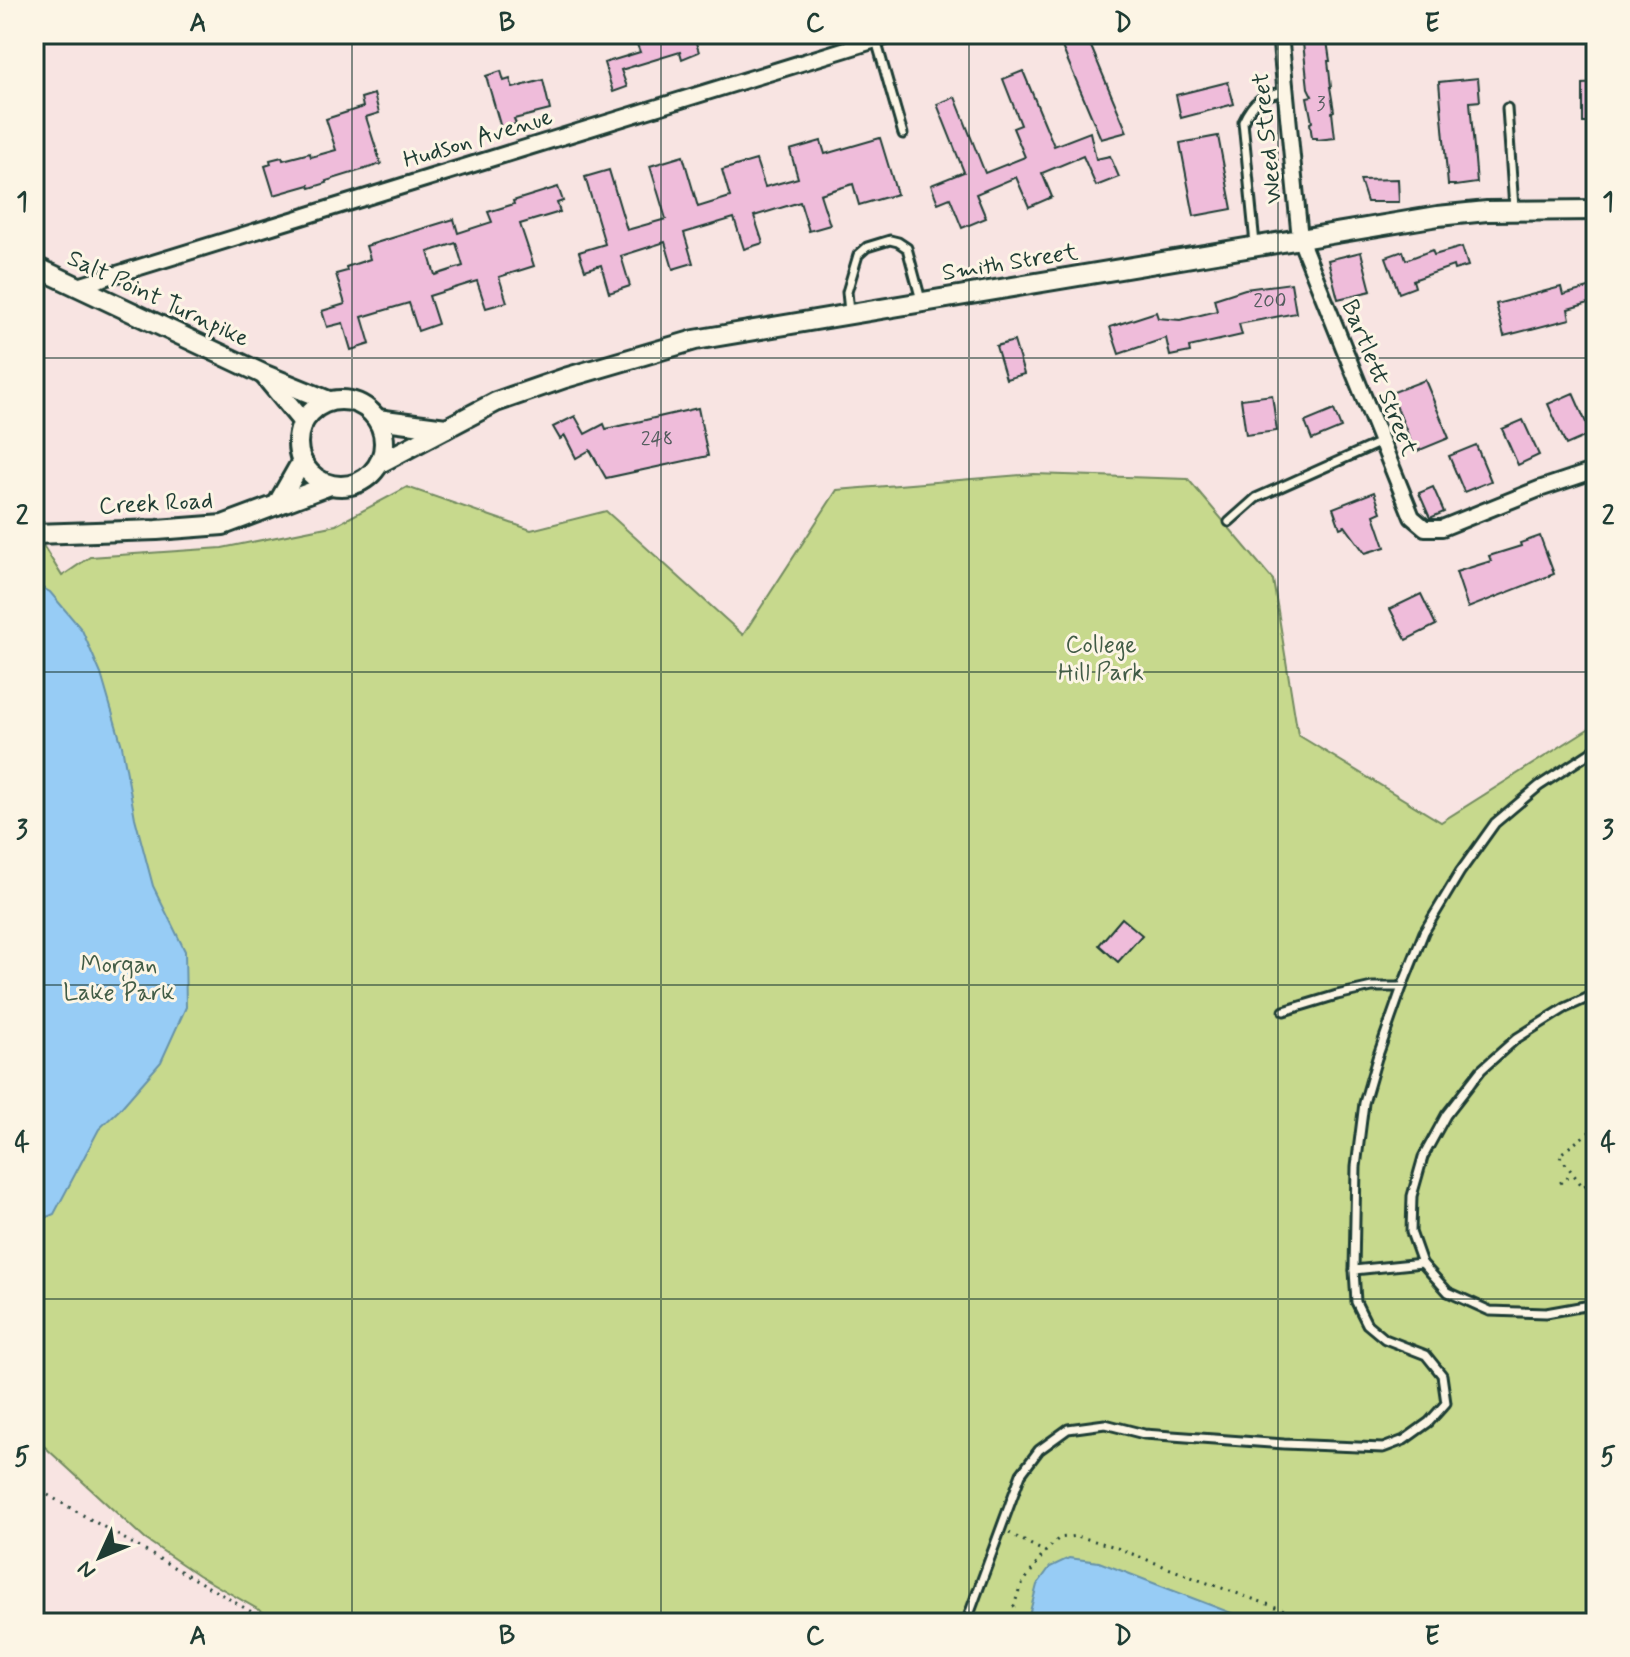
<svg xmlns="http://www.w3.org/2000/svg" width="1630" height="1657" font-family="Mynerve,sans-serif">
  <rect width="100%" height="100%" fill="#f8e4e2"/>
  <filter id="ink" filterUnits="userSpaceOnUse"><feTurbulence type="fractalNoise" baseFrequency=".0125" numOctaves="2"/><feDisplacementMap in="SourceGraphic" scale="16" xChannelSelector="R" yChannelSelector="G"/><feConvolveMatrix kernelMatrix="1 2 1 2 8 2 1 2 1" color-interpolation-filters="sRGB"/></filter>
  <g filter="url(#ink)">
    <path fill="#c7d98d" stroke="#738b60" stroke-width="2" d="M1034,474L1188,479L1273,580L1298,735L1441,822L1596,724V1623H282L198,1575L145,1539L34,1437V534H36L62,576L90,557L222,548L336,525L407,487L531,530L606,511L743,635L837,490Z"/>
    <g fill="#97ccf5" stroke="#6793a8" stroke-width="2">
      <path d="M34,583L50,592L82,630L101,674L122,746L135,818L153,886L185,951L186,1007L161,1062L120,1109L99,1129L54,1214L34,1223Z"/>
      <path d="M1069,1558L1099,1562L1257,1623H1027L1037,1585L1050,1567Z"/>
    </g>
    <g fill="#efbcda" stroke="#1f3d34" stroke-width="2" fill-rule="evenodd">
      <path d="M661,34H693L699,52L682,59L680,52L621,70L627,87L613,92L604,63L640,52L636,42Z"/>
      <path d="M1302,34H1326L1330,61H1328L1331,87H1330L1334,111L1332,112L1335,138L1317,140V138H1312L1310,123L1312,122L1307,97L1312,96L1308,88Z"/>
      <path d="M1087,37L1127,132L1101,139L1062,47Z"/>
      <path d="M501,71L504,81L510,79L513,88L543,80L550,110L514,119L516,124L501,128L486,76Z"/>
      <path d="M1023,71L1054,146L1090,132L1096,159L1110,156L1119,177L1096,186L1083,156L1042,173L1052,197L1029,207L1016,177L976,194L986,218L962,228L950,198L938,203L931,185L964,172L937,104L955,97L985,173L1025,157L1013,128L1021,125L1003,79Z"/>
      <path d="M1478,78L1480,101L1470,102L1477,183L1455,186V185H1448L1439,82Z"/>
      <path d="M1228,82L1234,104L1181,118L1176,95Z"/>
      <path d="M1596,83V123H1583V84Z"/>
      <path d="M374,94L379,113L366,117L381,164L326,181L327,183L310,188L309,185L274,195L265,166L271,164L270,160L282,157L283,160L310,153L311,157L336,150L326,119L363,107L361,98Z"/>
      <path d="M1218,136L1232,209L1194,216L1180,143Z"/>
      <path d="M880,138L897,194L859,205L853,184L820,194L830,225L809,231L800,202L754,216L763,243L744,249L734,218L684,233L693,263L673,269L665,242L621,256L630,286L609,293L601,265L585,270L579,252L605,244L585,177L609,170L627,230L666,219L650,166L683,156L698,207L730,197L722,170L756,160L765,187L798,178L790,150L821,141L825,154Z"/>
      <path d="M1398,179L1399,202H1367L1360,180Z"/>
      <path d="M558,187L563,201L557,203L560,212L520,224L534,266L499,277L507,302L486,308L477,281L429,296L438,324L418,331L409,303L362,317L370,344L351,350L343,323L327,327L322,311L345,304L336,274L347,271L346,267L370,259L366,246L454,219L458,233L492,222L488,212L514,204L513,201ZM456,243L463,266L435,275L428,252Z"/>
      <path d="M1462,247L1468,266L1454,270L1453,266L1413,280L1415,287L1399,293L1386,257L1403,251L1406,260L1432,250L1434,255Z"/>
      <path d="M1361,252L1371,291L1338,299L1328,260Z"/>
      <path d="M1291,283L1296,313L1239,324L1242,335L1189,347L1190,352L1170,356L1166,338L1119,354L1110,327L1156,312L1158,318L1180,320L1217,311L1214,299L1245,289Z"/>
      <path d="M1596,286V301L1568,309L1570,319L1504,336L1496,304L1561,287L1563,295Z"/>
      <path d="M1014,341L1024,374L1006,379L996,346Z"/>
      <path d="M1425,380L1449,438L1415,452L1391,393Z"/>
      <path d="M1573,393L1591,434L1566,445L1548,404Z"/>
      <path d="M1272,395L1277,431L1246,435L1241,399Z"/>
      <path d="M698,408L708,456L606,478L590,450L576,458L565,436L560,439L553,427L575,416L585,434L604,424L606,429Z"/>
      <path d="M1334,410L1341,428L1312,440L1305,422Z"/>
      <path d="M1523,420L1539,455L1518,465L1502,429Z"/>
      <path d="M1476,445L1491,481L1464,492L1449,456Z"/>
      <path d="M1433,487L1444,512L1430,518L1419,493Z"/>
      <path d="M1374,492L1381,512L1374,515L1385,547L1365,553L1345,526L1340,528L1333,508Z"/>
      <path d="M1540,536L1554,574L1468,608L1456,572L1491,561L1489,556L1521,546L1520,543Z"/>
      <path d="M1421,594L1436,625L1406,640L1390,609Z"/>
      <path d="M1122,918L1142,935L1118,962L1099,945Z"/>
    </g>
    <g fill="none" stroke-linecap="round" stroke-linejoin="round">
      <g stroke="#1f3d34" stroke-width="13">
        <g id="service">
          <path d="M876,40L903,134"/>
          <path d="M1507,108L1514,208"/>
          <path d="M1255,244L1243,122C1253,100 1262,95 1286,91"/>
          <path d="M849,312L847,292L858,255L867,247L890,240L898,242L907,248L921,300"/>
          <path d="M1229,522L1256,498L1381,442"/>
          <path d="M1596,994L1565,1008L1517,1038L1481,1070L1446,1115L1423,1157L1412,1196L1411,1232L1422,1263L1448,1292L1490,1311L1546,1313L1596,1304"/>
          <path d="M1284,1011L1337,995L1372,987H1402"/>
          <path d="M1354,1270L1422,1263"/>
          <path d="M966,1623L1021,1474L1039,1450L1068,1429L1105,1424L1144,1434L1284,1444L1383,1448L1404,1440L1429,1422L1446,1403L1442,1375L1426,1355L1385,1339L1367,1324L1356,1302L1354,1270L1356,1167L1364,1103L1377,1058L1402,987L1424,932L1460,872L1495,823L1539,786L1596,749"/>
        </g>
      </g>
      <g stroke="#1f3d34" stroke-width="20">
        <g id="minor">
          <path d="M1280,34L1300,239L1412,517L1425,528H1442L1539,489L1596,470"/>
          <path d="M75,287L895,34"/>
        </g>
      </g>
      <g stroke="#1f3d34" stroke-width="24">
        <g id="tertiary">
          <path d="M34,266L263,374L329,401"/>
          <path d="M265,376L303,422"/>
          <circle cx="341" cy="443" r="43"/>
          <path d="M377,419L446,428"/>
          <path d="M380,463L496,402L565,378L695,340L1438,216L1487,211L1596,210"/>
          <path d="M277,505L302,461"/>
          <path d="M34,534L157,530L223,525L330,485"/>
        </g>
      </g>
      <g stroke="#1f3d34" stroke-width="3" stroke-dasharray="2 6" stroke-linecap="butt">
        <path d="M1596,1127L1559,1155L1583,1187L1596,1178"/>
        <path d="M1560,1183L1573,1174"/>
        <path d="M34,1487L271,1623"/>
        <path d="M1009,1533L1045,1552"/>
        <path d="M1011,1623V1616L1020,1587L1045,1552L1059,1538L1077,1536L1112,1546L1199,1580L1307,1618C1323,1620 1339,1617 1355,1623"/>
        <path d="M1434,1623L1438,1621L1446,1623"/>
      </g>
      <use href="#service" stroke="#fcf5e5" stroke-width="7"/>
      <use href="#minor" stroke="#fcf5e5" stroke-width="14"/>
      <use href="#tertiary" stroke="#fcf5e5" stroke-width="18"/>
    </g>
  </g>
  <path fill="none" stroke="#1f3d34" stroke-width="2" stroke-opacity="0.55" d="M352,34V1623M661,34V1623M969,34V1623M1278,34V1623M34,358H1596M34,672H1596M34,985H1596M34,1299H1596"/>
  <g text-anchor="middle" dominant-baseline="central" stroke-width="6" stroke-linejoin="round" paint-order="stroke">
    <g font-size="20" fill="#535d5e">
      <text x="1321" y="104">3</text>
      <text x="1270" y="301">200</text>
      <text x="657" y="439">248</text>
    </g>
    <g font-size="24" fill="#1f3d34" stroke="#fcf5e5">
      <text transform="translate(1268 138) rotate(-96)">Weed Street</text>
      <text transform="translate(478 139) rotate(-17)">Hudson Avenue</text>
      <text transform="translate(1010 263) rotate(-9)">Smith Street</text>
      <text transform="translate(158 299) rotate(25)">Salt Point Turnpike</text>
      <text transform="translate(1379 378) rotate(68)">Bartlett Street</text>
      <text transform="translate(156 504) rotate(-3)">Creek Road</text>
    </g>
    <g font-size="24" fill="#415c46" stroke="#fcf5e5">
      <text x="1101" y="645">College<tspan x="1101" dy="28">Hill Park</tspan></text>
      <text x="119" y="965">Morgan<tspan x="119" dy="28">Lake Park</tspan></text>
    </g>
  </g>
  <rect width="1630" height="1657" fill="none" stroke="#fcf5e5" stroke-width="88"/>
  <g transform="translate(100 1557) rotate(226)" stroke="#fcf5e5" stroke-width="6" paint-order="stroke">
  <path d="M0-6L14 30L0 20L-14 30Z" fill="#1f3d34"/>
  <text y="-12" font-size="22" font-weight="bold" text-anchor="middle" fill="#1f3d34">N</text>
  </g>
  <rect x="44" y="44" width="1542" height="1569" fill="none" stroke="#1f3d34" stroke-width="3"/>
  <g font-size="26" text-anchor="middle" font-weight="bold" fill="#1f3d34">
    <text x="198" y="31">A</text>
    <text x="507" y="31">B</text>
    <text x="815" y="31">C</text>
    <text x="1123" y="31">D</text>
    <text x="1432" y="31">E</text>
    <text x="22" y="210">1</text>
    <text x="1608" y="210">1</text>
    <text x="22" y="524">2</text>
    <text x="1608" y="524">2</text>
    <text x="22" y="838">3</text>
    <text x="1608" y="838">3</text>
    <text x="22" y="1151">4</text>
    <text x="1608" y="1151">4</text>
    <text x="22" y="1465">5</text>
    <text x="1608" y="1465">5</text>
    <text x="198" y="1644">A</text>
    <text x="507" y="1644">B</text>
    <text x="815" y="1644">C</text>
    <text x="1123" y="1644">D</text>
    <text x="1432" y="1644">E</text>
  </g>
</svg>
